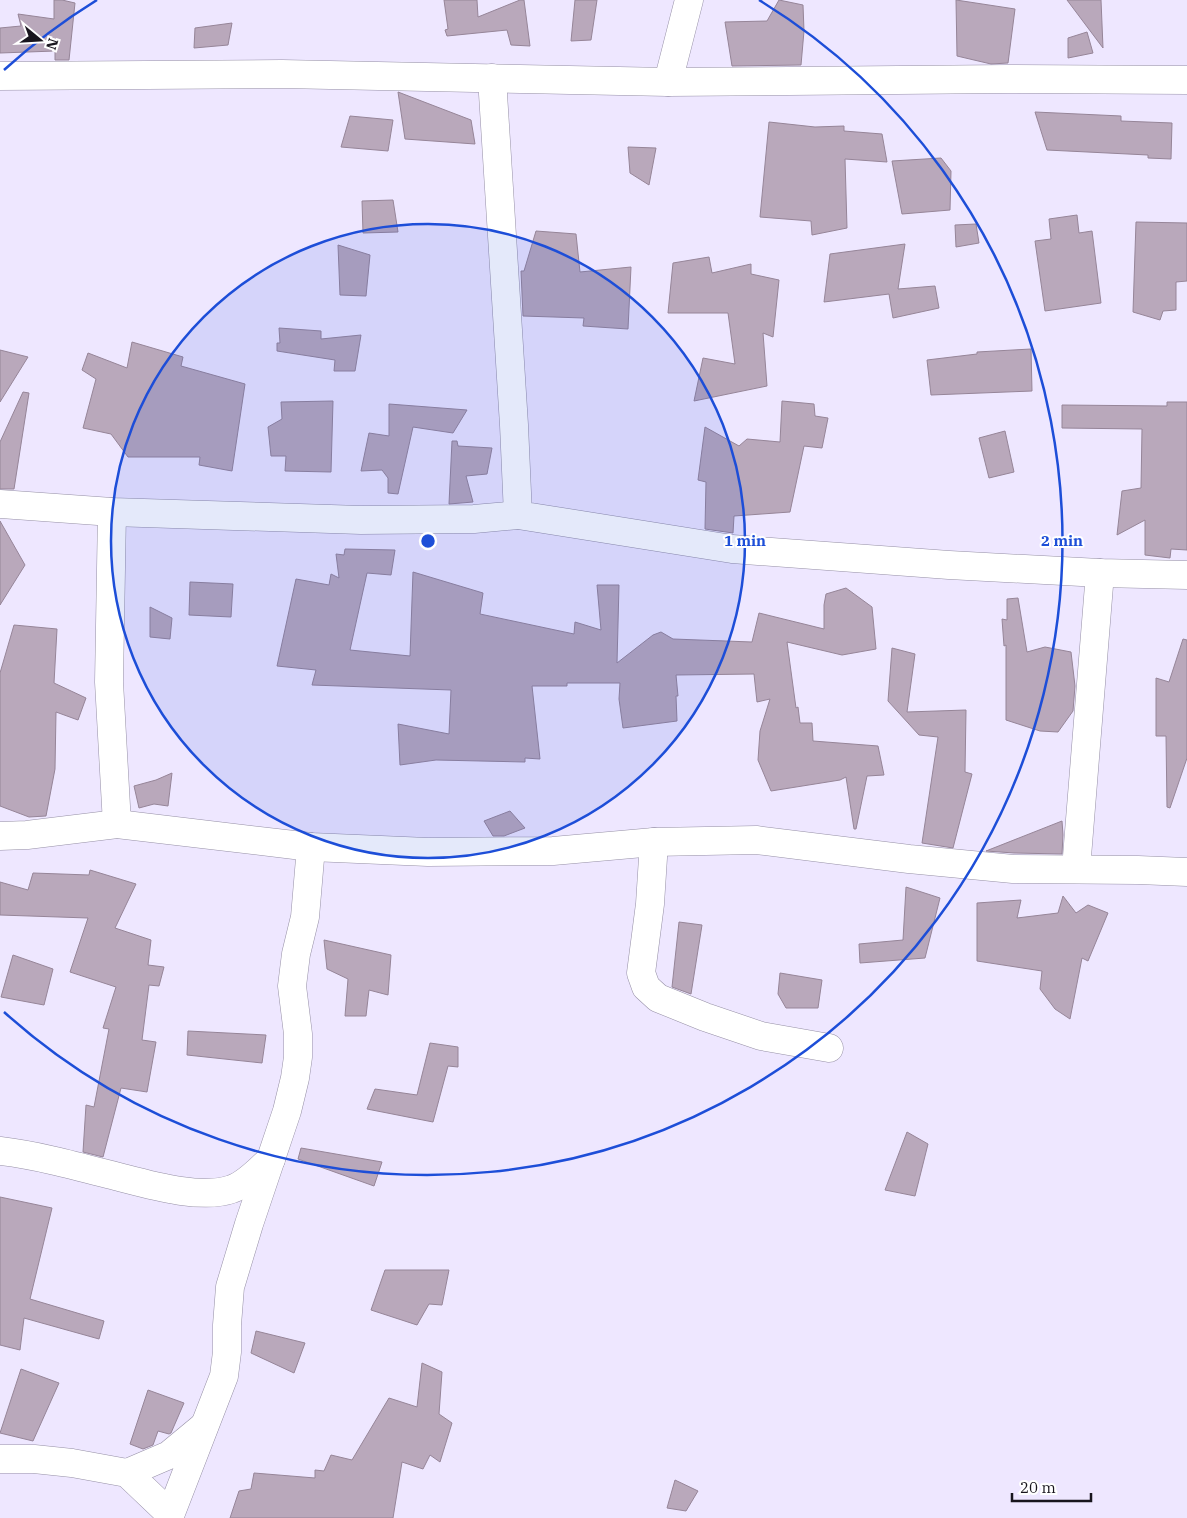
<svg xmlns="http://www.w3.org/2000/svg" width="1187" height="1518" font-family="'IBM Plex Serif',serif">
  <rect width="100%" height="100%" fill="#eee7ff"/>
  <g fill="#b9a8bb" stroke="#968598">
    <path d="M54,0H62L75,3L69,60H55V51L0,53V28L21,26L18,14L54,19Z"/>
    <path d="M444,0H477L478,17L520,0H524L530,46L511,45L507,30L447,36L445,30L448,29Z"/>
    <path d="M575,0H597L591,40L571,41Z"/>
    <path d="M779,0L803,5L804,31L801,65L732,66L725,22L767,21Z"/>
    <path d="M956,0L1015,9L1008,63L991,64L957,56Z"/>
    <path d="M1067,0H1101L1103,48Z"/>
    <path d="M232,23L228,45L194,48L195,28Z"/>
    <path d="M1087,32L1093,53L1068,58V38Z"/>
    <path d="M398,92L471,120L475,144L405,139Z"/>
    <path d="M1035,112L1121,116V121L1172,123L1171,159L1148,158V155L1047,150Z"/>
    <path d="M350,116L393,120L388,151L341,147Z"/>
    <path d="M769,122L815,127L844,126V131L882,134L887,162L845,159L847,228L812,235L811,221L760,217Z"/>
    <path d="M628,147L656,148L649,185L630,173Z"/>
    <path d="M941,158L951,171L950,210L902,214L892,161Z"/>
    <path d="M393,200L398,232L363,233L362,201Z"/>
    <path d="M1077,215L1079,233L1092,231L1101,303L1045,311L1035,241L1051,239L1049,219Z"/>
    <path d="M1136,222L1187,223V281L1176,282V310L1163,311L1160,320L1133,312Z"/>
    <path d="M976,224L979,243L956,247L955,225Z"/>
    <path d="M536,231L576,234L580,272L631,267L628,329L583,326L584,318L523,316L521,271H524Z"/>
    <path d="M905,244L898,289L935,286L939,308L893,318L889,294L824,302L830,254Z"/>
    <path d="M338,245L370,255L366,296L340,295Z"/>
    <path d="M709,257L712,273L751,264V274L779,280L773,337L763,333L767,386L694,401L703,358L735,364L728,313H668L673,263Z"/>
    <path d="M279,328L321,331V339L361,335L355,371H334L335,360L277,351V343H280Z"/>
    <path d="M132,342L183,357L181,366L245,384L232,471L199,465L200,457H128L111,434L83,428L96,379L82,370L88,353L127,368Z"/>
    <path d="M1031,349L1032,391L931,395L927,360L977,354V352Z"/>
    <path d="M0,350L28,357L0,402Z"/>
    <path d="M23,392L29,393L14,489H0V442Z"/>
    <path d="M333,401L331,472L285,471L286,456H271L268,427L282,419L281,402Z"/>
    <path d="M782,401L814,404L815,416L828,418L822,448L804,446L790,512L734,516L733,533L705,529L706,482L698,480L705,427L739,446L747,439L780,442Z"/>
    <path d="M1167,402H1187V550L1171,549L1170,558L1145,555V520L1117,535L1122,491L1141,488L1142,429L1062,428V405L1167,406Z"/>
    <path d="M389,404L467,410L453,433L413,427L398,494L388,493V478L382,470L361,471L369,433L389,436Z"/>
    <path d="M1005,431L1014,472L989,478L979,438Z"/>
    <path d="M452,441H457L458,446L492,448L487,474L466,476L473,502L449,504Z"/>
    <path d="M0,521L25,565L0,605Z"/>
    <path d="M345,549L395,550L391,575L367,573L350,650L410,656L413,572L483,593L480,614L574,634L575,622L601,630L597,585H619L617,663L653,635L661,632L673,639L752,642L759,613L824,629V605L826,594L846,588L872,607L876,649L842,655L787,642L796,708L798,707L800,723H812L813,741L878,746L884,775L867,776L856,829H854L846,777L840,780L771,791L758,760L760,731L770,699L757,702L754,674L676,675L678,696H676L677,721L623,728L619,699L620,683H567V686H532L540,759L525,758V762L436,760L400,765L398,724L449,734L451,690L312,685L316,670L277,666L296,579L329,585L331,574L339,578L336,554L344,555Z"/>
    <path d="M190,582L233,584L231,617L189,615Z"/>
    <path d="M1018,598L1027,652L1045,647L1071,652L1075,686L1073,711L1058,732L1040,731L1006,720V645L1004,646L1002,619L1007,620V599Z"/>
    <path d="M150,607L172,618L170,639L150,637Z"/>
    <path d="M14,625L57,629L54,683L86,698L78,720L56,712L55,769L46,816L29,817L0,806V673Z"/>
    <path d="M1183,639L1187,640V758L1170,808L1167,807L1166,736H1156V678L1169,682Z"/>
    <path d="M892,648L915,654L907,712L966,710L965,772L972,774L953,848L922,843L938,737L919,735L888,701Z"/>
    <path d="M172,773L168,806L154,804L139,808L134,786L156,780Z"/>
    <path d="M510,811L525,828L504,836H493L484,821Z"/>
    <path d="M1062,821L1063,835L1062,854L1014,853L986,851Z"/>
    <path d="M90,870L136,884L115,928L151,940L148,965L164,967L159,986L149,985L142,1040L156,1042L147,1092L121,1088L103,1157L83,1152L86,1105L94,1107L109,1029L103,1028L116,987L70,972L88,918L0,915V882L28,890L33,873L89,875Z"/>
    <path d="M906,887L940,898L925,958L860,963L859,944L903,940Z"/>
    <path d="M1063,896L1076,913L1088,905L1108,913L1088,961L1082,958L1070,1019L1055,1009L1040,989L1042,971L977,961V903L1021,900L1017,918L1058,913Z"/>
    <path d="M679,922L702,925L691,994L672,987Z"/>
    <path d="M324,940L391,955L388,995L369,990L366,1016H345L348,979L327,969Z"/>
    <path d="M13,955L53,969L44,1005L1,997Z"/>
    <path d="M780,973L822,980L818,1008H786L778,994Z"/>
    <path d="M188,1031L266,1035L262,1063L187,1055Z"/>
    <path d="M430,1043L458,1047V1067L448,1066L433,1122L367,1109L375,1089L417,1095Z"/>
    <path d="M907,1132L928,1144L915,1196L885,1190Z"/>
    <path d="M301,1148L382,1162L374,1186L298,1159Z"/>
    <path d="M0,1197L52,1208L30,1299L104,1321L99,1339L24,1318L20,1350L0,1345Z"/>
    <path d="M385,1270H449L442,1305L429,1304L417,1325L371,1310Z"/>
    <path d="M256,1331L305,1343L294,1373L251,1353Z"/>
    <path d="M422,1363L442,1372L439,1414L452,1423L440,1462L430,1455L423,1469L402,1462L393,1518H230L239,1491L251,1489L254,1473L315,1478V1470L324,1471L331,1455L352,1460L389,1398L417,1407Z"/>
    <path d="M21,1369L59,1383L33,1441L0,1433Z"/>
    <path d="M148,1390L184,1403L171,1433L169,1434L158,1431L153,1445L143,1449L130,1444Z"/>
    <path d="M675,1480L698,1491L686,1511L667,1508Z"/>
  </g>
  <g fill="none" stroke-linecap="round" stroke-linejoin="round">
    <g stroke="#9690a6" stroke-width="29">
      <g id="minor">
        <path d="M0,76L282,74L668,82L1007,79L1187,80"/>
        <path d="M492,78L514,425L518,515L732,549L949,565L1100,573L1187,575"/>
        <path d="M668,82L689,0"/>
        <path d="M0,504L112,512L361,520L474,519L518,515"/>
        <path d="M112,512L109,682L117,824"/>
        <path d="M0,836L27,835L117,824L311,847L428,852L553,851L654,842L756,840L909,859L1013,869L1138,870L1187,872"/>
        <path d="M654,842L650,904L641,973L646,987L658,998L705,1017L761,1036L829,1048"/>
        <path d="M1076,869L1100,573"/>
        <path d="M0,1151C41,1156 80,1167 119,1177C150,1185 202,1200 232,1189C247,1184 260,1169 271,1159"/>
        <path d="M0,1459H34L72,1463L127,1473L170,1514"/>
        <path d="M127,1473L169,1455L204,1426"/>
        <path d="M169,1518L224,1376L227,1352V1325L230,1287L249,1224L287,1111L295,1078L298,1057V1034L292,986L296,954L305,917L311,847"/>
      </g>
    </g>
    <use href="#minor" stroke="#fff" stroke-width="28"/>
  </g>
  <circle cx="428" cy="541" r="317" fill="#1d4ed8" fill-opacity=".12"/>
  <g fill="none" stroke="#1d4ed8" stroke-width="2.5">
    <circle cx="428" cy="541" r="317"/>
    <path d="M4 70A634 634 0 0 1 97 0M759 0A634 634 0 1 1 4 1012"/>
  </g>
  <circle cx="428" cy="541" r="8" fill="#1d4ed8" stroke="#fff" stroke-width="2.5"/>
  <g font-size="15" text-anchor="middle" font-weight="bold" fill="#1d4ed8" stroke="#fff" stroke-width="4" stroke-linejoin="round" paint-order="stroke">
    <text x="745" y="546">1 min</text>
    <text x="1062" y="546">2 min</text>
  </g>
  <g transform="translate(40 40) rotate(108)" stroke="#ffffff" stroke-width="4" paint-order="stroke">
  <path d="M0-4L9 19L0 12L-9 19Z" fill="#18151d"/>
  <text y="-8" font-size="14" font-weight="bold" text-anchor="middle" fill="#18151d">N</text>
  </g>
  <path d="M1012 1493v8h79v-8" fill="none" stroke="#18151d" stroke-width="2.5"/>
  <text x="1020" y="1493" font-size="15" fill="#18151d" stroke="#ffffff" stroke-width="4" paint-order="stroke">20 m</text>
</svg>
